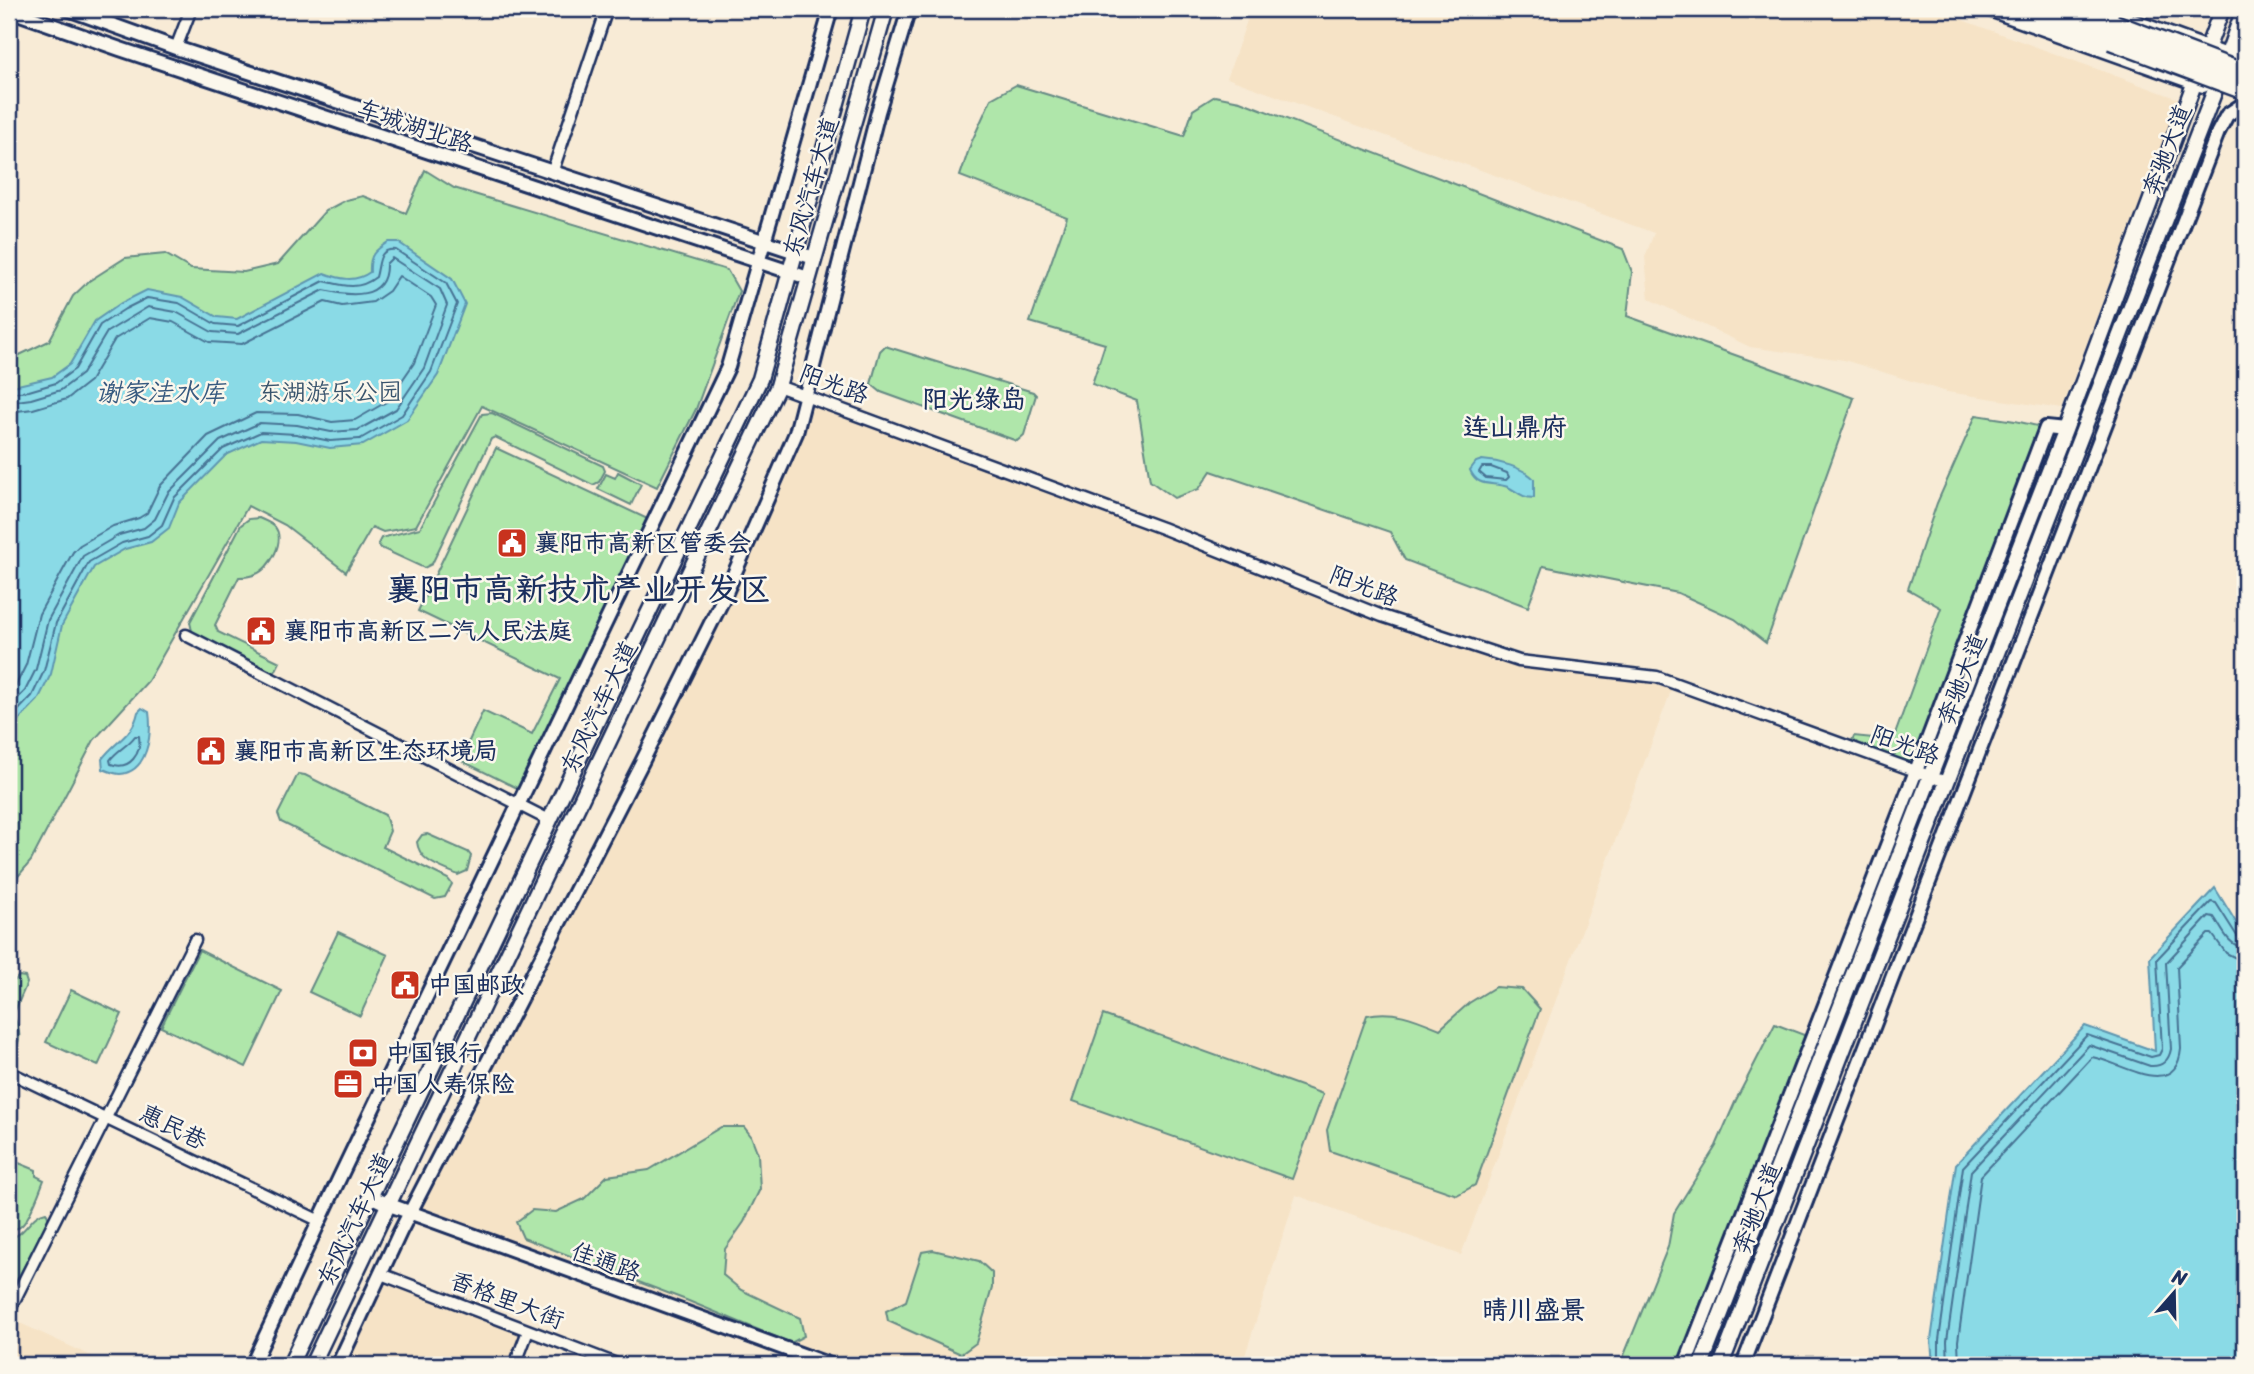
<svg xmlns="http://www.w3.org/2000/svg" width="2254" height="1374" font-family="Sriracha,'LXGW WenKai TC',sans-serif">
  <rect width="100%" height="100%" fill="#f8ebd6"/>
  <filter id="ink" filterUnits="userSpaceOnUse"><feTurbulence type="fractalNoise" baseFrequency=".0143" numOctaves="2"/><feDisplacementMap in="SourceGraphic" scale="14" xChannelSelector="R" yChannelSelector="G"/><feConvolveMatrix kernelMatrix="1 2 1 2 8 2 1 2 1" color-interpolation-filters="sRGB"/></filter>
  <g filter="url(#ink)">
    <g fill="#f6e3c6">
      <path d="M1251,9H1932L2179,99L2062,409L1947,392L1844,360L1750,347L1649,299L1645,257L1654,233L1227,78Z"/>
      <path d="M804,396L1382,616L1519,661L1674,683L1461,1255L1296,1195L1242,1365H830L410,1212L724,597Z"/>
      <path d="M381,1274L528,1331L515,1365H338Z"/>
      <path d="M9,1318L111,1365H9Z"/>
    </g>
    <g fill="#afe6aa" stroke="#658a84" stroke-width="2">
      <path d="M1016,85L1184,136L1193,110L1215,96L1240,101L1623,249L1632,272L1627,316L1854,398L1766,643L1735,619L1678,593L1543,566L1528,607L1405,560L1390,532L1211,471L1199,489L1174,498L1150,481L1137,401L1092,384L1105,344L1030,322L1067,217L960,176L971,143L991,99Z"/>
      <path d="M425,170L454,188L727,270L739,291L696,409L657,487L482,406L416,526L383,532L372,527L346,572L285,525L248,506L148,681L94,740L31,861L9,887V360L49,341L73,296L89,281L125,258L165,254L191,269L244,272L278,264L325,211L346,200L363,196L406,213Z"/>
      <path d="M885,346L1033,392L1036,395L1024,435L1017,441L881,392L871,384L880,351Z"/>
      <path d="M492,413L603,466L605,471L599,482L593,485L495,437L491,439L432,564L424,568L381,548L378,544L381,538L420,528L482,414Z"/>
      <path d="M1976,415L2015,421L2046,428L1916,771L1849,748L1854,736L1893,740L1941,608L1908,589L1937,503Z"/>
      <path d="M496,448L654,522L525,792L460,760L483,711L532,734L560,679L418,611Z"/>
      <path d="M618,472L641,484L631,505L598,489L606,474L615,478Z"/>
      <path d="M259,518C263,520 271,523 274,526C287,539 270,569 256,574C250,577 244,577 239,577L215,625L218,632L280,662L275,672L271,674L193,636L190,622L241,525L249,519Z"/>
      <path d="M298,774L305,775L385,815L390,831L383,847L448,879L452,884L445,897L435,899L281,822L278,814Z"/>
      <path d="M427,834L468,852L471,856L467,871L458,875C441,867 419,862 417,842L422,835Z"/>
      <path d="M338,932L388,955L360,1016L309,992Z"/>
      <path d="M199,950L282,991L246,1067L161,1027Z"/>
      <path d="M19,976L25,977L27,983L13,1015C22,1033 22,1041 9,1058V986Z"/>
      <path d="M1495,987L1522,989L1540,1009L1475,1185L1457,1195L1330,1151L1327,1130L1367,1015C1394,1009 1416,1019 1440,1029L1469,1003Z"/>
      <path d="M71,990L122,1014L98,1066L46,1042Z"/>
      <path d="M1103,1015L1323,1094L1292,1179L1073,1101Z"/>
      <path d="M1775,1024L1812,1038L1686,1365H1620L1668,1247L1674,1213L1716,1146L1736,1100Z"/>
      <path d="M721,1127H744L751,1136L758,1154L760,1189L744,1222L725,1249L723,1275L741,1290L800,1318L804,1336L791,1343L686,1300L523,1238L516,1222L532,1210L556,1212L584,1199L607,1176L649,1170Z"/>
      <path d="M9,1159L36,1170V1176L44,1180C40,1190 29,1222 20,1227C17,1229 12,1229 9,1229Z"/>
      <path d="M46,1212L48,1217L47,1225L9,1294V1239C27,1234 30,1215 46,1212Z"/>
      <path d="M933,1250L979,1261L992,1273V1288L976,1343L961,1354L888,1321L886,1311L906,1301L922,1252Z"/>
    </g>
    <g fill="#8adae6" stroke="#5e96b0" stroke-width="2">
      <path d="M388,242H398L452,279L465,304L438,375L407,420L363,445L330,448L296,441L261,439L226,455L179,503L169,528L151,542L125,549L94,567L62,625L51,674L38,700L9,730V387L52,377L70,364L95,321L121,303L147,290L182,297L217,317L237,319L324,273C340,279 355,283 370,272C369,255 374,251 388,242Z"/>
      <path d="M1482,460C1498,461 1523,467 1534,479V498C1522,498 1518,492 1508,487C1493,481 1478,489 1470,470L1476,462Z"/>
      <path d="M142,708L149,712C152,734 148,772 120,774C115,774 108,771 103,769L102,759C116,740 133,736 138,712Z"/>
      <path d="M2215,888L2245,937V1365H1933L1931,1340L1956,1164L2085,1026L2155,1051L2150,957Z"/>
    </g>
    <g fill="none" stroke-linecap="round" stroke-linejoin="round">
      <g stroke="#477394" stroke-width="2">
        <path d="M9,393L29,391L56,383L75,369L100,325L125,309L147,298L179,303L215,324L238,326L324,281C344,286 358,291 376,277C380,264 377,248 396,250L446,283L457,304L431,372L402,415L360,439L330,441L296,434L261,432L223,449L174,498L162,525L148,536L122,543L89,562L56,623L44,671L32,696L9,720"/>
        <path d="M9,402L31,399L61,390L82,374L107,332L148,307L176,312L212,332L238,334L324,290C349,296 387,301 386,264L392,258L440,289L447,305L424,368L396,409L358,430L331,432L297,425L260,423L220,441L168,493L155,519L144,528L119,535L83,556L48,620L36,669L25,691L9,707"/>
        <path d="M9,412L33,409L67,399L90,381L115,339L150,318L173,322L209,342L242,344L325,302L342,306L373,302L389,291L399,276L431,297L436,305L414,363L388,401L355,420L332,422L298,414L256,413L208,436L160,486L147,513L139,518L113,526L80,545L73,552L39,614L26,665L16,685L9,692"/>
        <path d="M1482,467H1491L1507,473L1509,477L1506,480L1486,478L1479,472Z"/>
        <path d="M135,736H139C142,753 130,771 111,764L110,760C117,750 128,746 135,736Z"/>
        <path d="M1939,1365V1340L1963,1167L2087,1035L2151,1057L2159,1055L2162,1049L2157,959L2211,902L2216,903L2237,936L2245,939"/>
        <path d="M1948,1365L1947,1341L1971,1171L2089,1045L2150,1066C2162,1067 2169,1060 2171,1049L2166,963L2209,916L2214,917C2223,930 2228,946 2245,948"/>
        <path d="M1959,1365L1958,1341L1981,1176L2092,1057C2119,1061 2176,1102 2181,1049L2177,967L2208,934H2212L2226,953L2236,958H2245"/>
      </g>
      <g stroke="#1b2f5e" stroke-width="15">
        <g id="street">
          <path d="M848,9L862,13"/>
          <path d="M176,48L191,9"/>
          <path d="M552,173L607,9"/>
          <path d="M778,386L1162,528L1382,616L1519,661L1657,677L1946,782"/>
          <path d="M186,635L549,820"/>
          <path d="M9,1072L320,1221"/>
          <path d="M381,1274L619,1365"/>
          <path d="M9,1311L195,940"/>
          <path d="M515,1365L528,1331"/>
        </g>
      </g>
      <g stroke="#1b2f5e" stroke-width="18">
        <g id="secondary">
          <path d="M68,9L176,48L814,258"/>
          <path d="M9,10L120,49L808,278"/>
          <path d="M2245,30L2243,37L2245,47"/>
          <path d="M370,1196L387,1204L830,1365"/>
          <path d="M252,1365L339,1179L728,367L831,9"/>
          <path d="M338,1365L400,1232L642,762L724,597L796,433L878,112L909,9"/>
          <path d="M1685,1365L1916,771L2046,428L2065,430"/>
          <path d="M1743,1365L2218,132L2227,115L2245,103"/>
        </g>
      </g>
      <g stroke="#1b2f5e" stroke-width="19">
        <g id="primary">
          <path d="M1990,9L2203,85"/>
          <path d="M2098,9L2227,56L2245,65"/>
          <path d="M290,1365L760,379L863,9"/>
          <path d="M312,1365L778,386L886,9"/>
          <path d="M1701,1365L2065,430L2222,9"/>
          <path d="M1721,1365L2215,90L2244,9"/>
        </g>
      </g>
      <g stroke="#1b2f5e" stroke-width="23">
        <g id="highway">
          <path d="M2023,9L2111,40"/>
          <path d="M2071,9L2114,24"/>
        </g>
      </g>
      <use href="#street" stroke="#fbf7ec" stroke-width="10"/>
      <use href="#secondary" stroke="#fbf7ec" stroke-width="12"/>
      <use href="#primary" stroke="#fbf7ec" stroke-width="14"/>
      <use href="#highway" stroke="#fbf7ec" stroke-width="18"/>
      <g stroke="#1b2f5e" stroke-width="23" stroke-linecap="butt">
        <g id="highway-bridge">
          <path d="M2114,24L2245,74"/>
          <path d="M2111,40L2245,90"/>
        </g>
      </g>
      <use href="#highway-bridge" stroke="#fbf7ec" stroke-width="18"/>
    </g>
  </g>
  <defs>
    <g id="civic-square" transform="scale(1.575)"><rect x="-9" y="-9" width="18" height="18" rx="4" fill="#c8321e" stroke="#fbf7ec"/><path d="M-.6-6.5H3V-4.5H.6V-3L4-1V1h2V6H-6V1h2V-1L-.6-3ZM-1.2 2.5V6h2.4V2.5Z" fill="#fff"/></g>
    <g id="bank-square" transform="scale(1.575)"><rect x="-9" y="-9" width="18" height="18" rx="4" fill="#c8321e" stroke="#fbf7ec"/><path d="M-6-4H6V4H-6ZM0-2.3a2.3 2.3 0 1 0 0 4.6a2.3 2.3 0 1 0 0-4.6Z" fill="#fff"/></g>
    <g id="office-square" transform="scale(1.575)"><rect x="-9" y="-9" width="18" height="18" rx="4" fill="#c8321e" stroke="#fbf7ec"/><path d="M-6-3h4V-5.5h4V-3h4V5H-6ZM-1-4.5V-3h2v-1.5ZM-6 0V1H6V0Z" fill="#fff"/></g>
  </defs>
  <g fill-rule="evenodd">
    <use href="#civic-square" x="512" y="543"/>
    <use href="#civic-square" x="261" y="631"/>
    <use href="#civic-square" x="211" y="751"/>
    <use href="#civic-square" x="405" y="985"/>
    <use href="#bank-square" x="363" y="1053"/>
    <use href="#office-square" x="348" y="1084"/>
  </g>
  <g text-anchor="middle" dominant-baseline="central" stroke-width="5" stroke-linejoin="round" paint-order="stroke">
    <g font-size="24" fill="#1b2f5e" stroke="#fbf7ec">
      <text transform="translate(415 126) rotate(18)">车城湖北路</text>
      <text transform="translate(2167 150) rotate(-69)">奔驰大道</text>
      <text transform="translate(811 187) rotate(-74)">东风汽车大道</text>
      <text transform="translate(834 384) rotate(20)">阳光路</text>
      <text transform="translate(1364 586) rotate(21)">阳光路</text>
      <text transform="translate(1962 679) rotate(-69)">奔驰大道</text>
      <text transform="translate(599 707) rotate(-64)">东风汽车大道</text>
      <text transform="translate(1905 745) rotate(20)">阳光路</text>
      <text transform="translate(173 1127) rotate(26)">惠民巷</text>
      <text transform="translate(1757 1208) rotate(-69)">奔驰大道</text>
      <text transform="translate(355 1219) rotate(-65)">东风汽车大道</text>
      <text transform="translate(606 1262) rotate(20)">佳通路</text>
      <text transform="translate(507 1300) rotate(21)">香格里大街</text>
    </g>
    <g font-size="24" fill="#39546d" stroke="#fbf7ec">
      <text x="330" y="392">东湖游乐公园</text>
    </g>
    <g font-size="24" font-weight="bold" fill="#1b2f5e" stroke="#fbf7ec" text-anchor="start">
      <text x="535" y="543">襄阳市高新区管委会</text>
      <text x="284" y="631">襄阳市高新区二汽人民法庭</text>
      <text x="234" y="751">襄阳市高新区生态环境局</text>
      <text x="428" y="985">中国邮政</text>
      <text x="386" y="1053">中国银行</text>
      <text x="371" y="1084">中国人寿保险</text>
    </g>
    <g font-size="26" font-style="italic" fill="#375a80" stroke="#fbf7ec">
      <text x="160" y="392">谢家洼水库</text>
    </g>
    <g font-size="26" font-weight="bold" fill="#1b2f5e" stroke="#fbf7ec">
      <text x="974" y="399">阳光绿岛</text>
      <text x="1515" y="427">连山鼎府</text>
      <text x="1534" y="1310">晴川盛景</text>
    </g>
    <g font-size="32" font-weight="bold" fill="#1b2f5e" stroke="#fbf7ec">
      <text x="579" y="589">襄阳市高新技术产业开发区</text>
    </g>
  </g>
  <rect width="2254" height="1374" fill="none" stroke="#fbf7ec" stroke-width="35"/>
  <rect x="18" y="18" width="2219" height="1339" fill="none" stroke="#1b2f5e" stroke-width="2.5" filter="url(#ink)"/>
  <g transform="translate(2174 1293) rotate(20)" stroke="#fbf7ec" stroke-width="5" paint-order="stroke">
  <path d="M0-5L12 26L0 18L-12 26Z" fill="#1b2f5e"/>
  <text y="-10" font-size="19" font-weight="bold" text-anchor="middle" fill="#1b2f5e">N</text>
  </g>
</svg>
